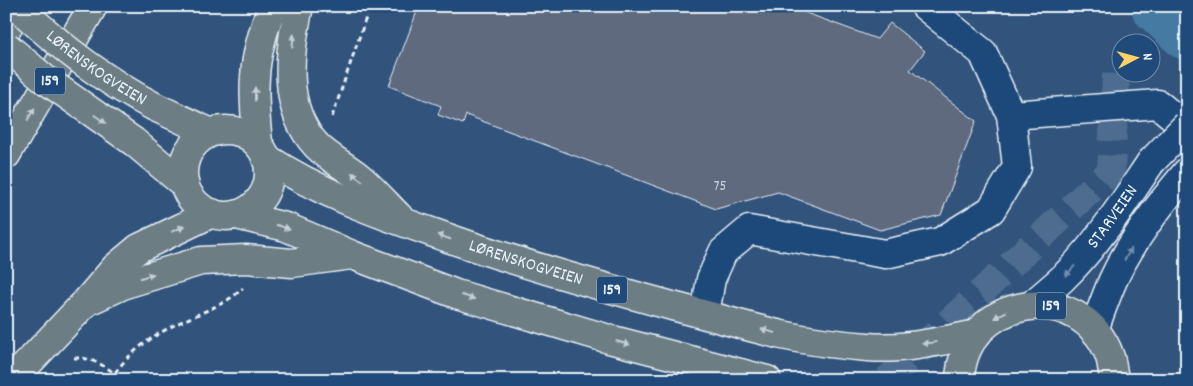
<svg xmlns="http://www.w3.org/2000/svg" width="1193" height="386" font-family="Dekko,sans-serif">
  <rect width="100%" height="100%" fill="#32547c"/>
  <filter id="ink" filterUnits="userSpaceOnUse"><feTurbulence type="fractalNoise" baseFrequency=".02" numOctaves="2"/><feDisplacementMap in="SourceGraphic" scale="10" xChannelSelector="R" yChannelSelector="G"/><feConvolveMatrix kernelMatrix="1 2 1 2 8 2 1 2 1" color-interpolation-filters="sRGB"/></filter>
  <g filter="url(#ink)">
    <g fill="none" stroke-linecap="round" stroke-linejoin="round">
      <path stroke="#457aa3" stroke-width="54" d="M1158,6L1187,33"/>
    </g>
    <path fill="#5f6b7f" stroke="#e8f1f8" d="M419,6H787L877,39L890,23L925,51L910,70L976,121L941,215L880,230L778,192L716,209L466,115L463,124L438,115L441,106L389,86Z"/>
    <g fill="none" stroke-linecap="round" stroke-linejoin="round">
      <path stroke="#4d6c8f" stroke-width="28" stroke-dasharray="28 14" stroke-linecap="butt" d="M887,380L1111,171L1116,74"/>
      <g stroke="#e8f1f8" stroke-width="31">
        <g id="minor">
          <path d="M1011,115L1158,104L1187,128"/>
          <path id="s1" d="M1032,305C1042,296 1052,288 1062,279C1097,245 1124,202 1151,162"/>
          <path d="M705,314L711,279L723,252L749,230L885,254L940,242L991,210L1017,167L1011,115L983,53L925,6"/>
          <path d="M1094,330C1100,313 1106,296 1113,280C1131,241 1159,205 1187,172"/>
        </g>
      </g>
      <g stroke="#e8f1f8" stroke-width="31">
        <g id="highway">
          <path d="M299,6C289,52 281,108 317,146C330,159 347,167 360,178C374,190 386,204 399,217"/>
          <path d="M6,30L20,6"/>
          <path d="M155,107L209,132"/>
          <circle cx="226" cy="173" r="43"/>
          <path d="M134,142L184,184"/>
          <path d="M258,143C256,121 253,99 255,77C256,53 264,29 272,6"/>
          <path d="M6,155L93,6"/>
          <path id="s2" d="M266,158C318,192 376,213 434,233C514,262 595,285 676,307C712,316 747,327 782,335C810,341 840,345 868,347C904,350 941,341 977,334"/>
          <path d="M236,215L286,227L352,255L456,294L609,339L767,380"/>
          <path d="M86,302L125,284L201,261L246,259L292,263L352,255"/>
          <path d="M12,380L86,302L115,268L139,248L212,213"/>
          <path d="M960,380C963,295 1082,277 1110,357C1112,364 1113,372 1114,380"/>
        </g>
      </g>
      <g stroke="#e8f1f8" stroke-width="3" stroke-dasharray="5 4" stroke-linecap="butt">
        <path d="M332,117L370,6"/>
        <path d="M74,358C89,357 102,364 114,373"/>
        <path d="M110,380C130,349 159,331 192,317C210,309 229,302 243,288"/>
      </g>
      <use href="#minor" stroke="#1f4a7a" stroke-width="28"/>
      <use href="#highway" stroke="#6d7d84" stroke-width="28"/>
      <g stroke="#e8f1f8" stroke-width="31" stroke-linecap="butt">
        <path id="minor-bridge" d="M1151,162L1187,125"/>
      </g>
      <g stroke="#e8f1f8" stroke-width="31" stroke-linecap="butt">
        <g id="highway-bridge">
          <path id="s3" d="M17,6C60,47 103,80 155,107"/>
          <path d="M6,46L46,80L134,142"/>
        </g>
      </g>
      <use href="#minor-bridge" stroke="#1f4a7a" stroke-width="28"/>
      <use href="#highway-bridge" stroke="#6d7d84" stroke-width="28"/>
    </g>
    <defs><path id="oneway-solid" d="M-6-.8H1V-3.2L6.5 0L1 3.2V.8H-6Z" transform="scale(1.25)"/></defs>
    <g fill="#c3ced5">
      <use href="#oneway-solid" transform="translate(293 41) rotate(-83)"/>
      <use href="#oneway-solid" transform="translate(255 94) rotate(-90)"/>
      <use href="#oneway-solid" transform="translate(31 114) rotate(-60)"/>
      <use href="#oneway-solid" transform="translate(100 119) rotate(35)"/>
      <use href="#oneway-solid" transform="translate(357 177) rotate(-142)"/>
      <use href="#oneway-solid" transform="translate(283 227) rotate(18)"/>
      <use href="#oneway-solid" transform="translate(178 229) rotate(-23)"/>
      <use href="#oneway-solid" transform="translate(444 237) rotate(-161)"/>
      <use href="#oneway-solid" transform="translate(147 276) rotate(-18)"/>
      <use href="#oneway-solid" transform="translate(468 297) rotate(17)"/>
      <use href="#oneway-solid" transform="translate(1000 315) rotate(151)"/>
      <use href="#oneway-solid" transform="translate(768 331) rotate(-164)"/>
      <use href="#oneway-solid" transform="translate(623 343) rotate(15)"/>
      <use href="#oneway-solid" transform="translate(929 343) rotate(173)"/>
    </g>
    <g fill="#6f8dac">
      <use href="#oneway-solid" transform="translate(1128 254) rotate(-59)"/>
      <use href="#oneway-solid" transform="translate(1070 271) rotate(132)"/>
    </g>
  </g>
  <g text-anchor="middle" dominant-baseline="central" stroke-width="4" stroke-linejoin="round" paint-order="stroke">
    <g font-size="15" fill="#c6d0da">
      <text x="720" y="187">75</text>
    </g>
    <g fill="#1f4a7a" stroke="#acbfd2" stroke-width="1">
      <rect x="35" y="67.5" width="30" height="27" rx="4"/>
      <rect x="597" y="276.5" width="30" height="27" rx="4"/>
      <rect x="1036" y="292.5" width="30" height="27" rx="4"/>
    </g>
    <g font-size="16" font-weight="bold" fill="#e8f1f8">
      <text x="50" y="81">159</text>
      <text x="612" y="290">159</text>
      <text x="1051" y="306">159</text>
    </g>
    <g font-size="18" fill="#e8f1f8" stroke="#1f4a7a">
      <text stroke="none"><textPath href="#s3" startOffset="101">LØRENSKOGVEIEN</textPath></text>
      <text stroke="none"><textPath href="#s1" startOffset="120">STARVEIEN</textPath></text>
      <text stroke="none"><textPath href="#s2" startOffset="281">LØRENSKOGVEIEN</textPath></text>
    </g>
  </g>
  <rect width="1193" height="386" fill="none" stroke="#1f4a7a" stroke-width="25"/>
  <rect x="12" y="12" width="1168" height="361" fill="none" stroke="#e8f1f8" stroke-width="2" filter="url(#ink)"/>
  <g transform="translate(1136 58) rotate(84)"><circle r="24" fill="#1f4a7a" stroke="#6f8dac"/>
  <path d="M0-4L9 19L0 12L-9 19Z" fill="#ffd166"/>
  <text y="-8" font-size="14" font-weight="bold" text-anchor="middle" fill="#e8f1f8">N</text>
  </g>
</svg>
